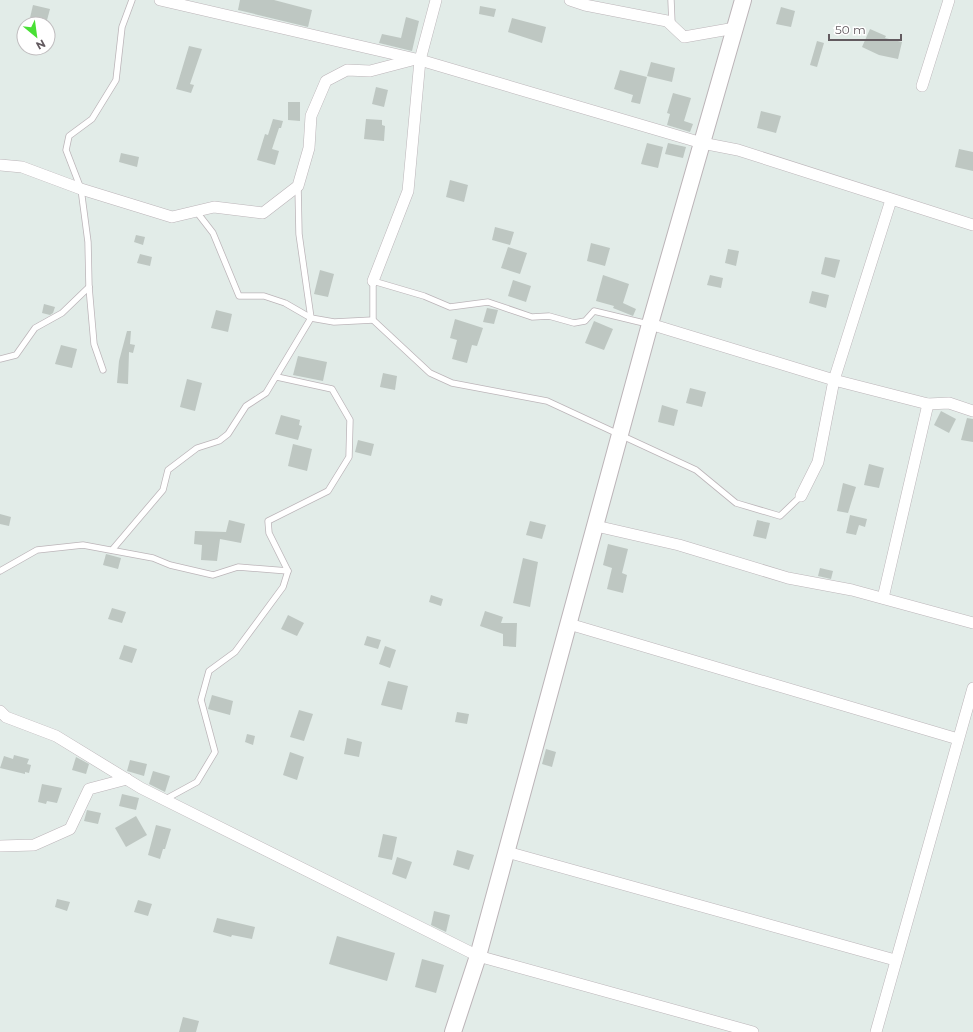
<svg xmlns="http://www.w3.org/2000/svg" width="973" height="1032" font-family="Montserrat,sans-serif">
  <rect width="100%" height="100%" fill="#e2ece8"/>
  <g fill="#bec7c2">
    <path d="M240,0H274L312,10L308,27L238,10Z"/>
    <path d="M33,5L50,9L46,24L29,22Z"/>
    <path d="M480,6L496,9L494,17L479,14Z"/>
    <path d="M781,7L795,11L791,27L776,24Z"/>
    <path d="M406,17L419,21L412,51L379,43L382,34L401,38Z"/>
    <path d="M512,18L546,27L542,43L508,32Z"/>
    <path d="M870,29L886,36L885,38L902,42L898,59L879,55L862,47Z"/>
    <path d="M817,41L824,43L817,67L810,65Z"/>
    <path d="M189,46L202,49L190,84L194,85L191,93L176,89Z"/>
    <path d="M651,62L675,68L672,82L647,76Z"/>
    <path d="M620,70L647,77L640,104L631,102L633,95L614,89Z"/>
    <path d="M376,87L388,90L384,107L372,104Z"/>
    <path d="M673,93L691,98L684,121L693,124L690,132L667,125L670,114L667,113Z"/>
    <path d="M288,102H300V121L288,120Z"/>
    <path d="M761,111L781,116L776,133L757,128Z"/>
    <path d="M273,119L283,121L281,128H279L272,149L279,151L275,165L257,160L265,134L268,135Z"/>
    <path d="M366,119L382,120V125L385,126L384,141L364,139Z"/>
    <path d="M647,143L663,147L658,168L641,164Z"/>
    <path d="M668,143L686,147L683,158L665,154Z"/>
    <path d="M959,149L973,152V171L955,167Z"/>
    <path d="M121,153L139,157L137,167L119,162Z"/>
    <path d="M450,180L468,185L464,202L446,197Z"/>
    <path d="M495,227L514,232L510,245L492,240Z"/>
    <path d="M136,235L145,237L143,245L134,242Z"/>
    <path d="M591,243L610,248L605,266L587,261Z"/>
    <path d="M508,247L527,253L520,274L501,268Z"/>
    <path d="M728,249L739,251L736,266L725,263Z"/>
    <path d="M140,254L152,257L150,266L137,263Z"/>
    <path d="M825,257L840,260L835,278L821,274Z"/>
    <path d="M320,270L334,274L328,297L314,294Z"/>
    <path d="M603,275L629,284L623,303L636,309L633,316L613,308L614,306L596,301Z"/>
    <path d="M710,275L723,278L721,288L707,285Z"/>
    <path d="M513,280L531,286L526,302L508,296Z"/>
    <path d="M812,291L829,295L826,308L809,303Z"/>
    <path d="M44,304L55,307L53,313L50,315L42,313Z"/>
    <path d="M487,308L498,310L494,324L483,322Z"/>
    <path d="M216,310L232,314L228,332L211,328Z"/>
    <path d="M455,319L483,328L477,346L472,345L467,363L452,359L457,340L450,338Z"/>
    <path d="M594,321L613,329L604,350L585,343Z"/>
    <path d="M127,331H131L130,344L135,345L133,353L129,352L128,384L117,383L119,361Z"/>
    <path d="M61,345L77,349L72,368L55,364Z"/>
    <path d="M298,356L327,362L323,381L293,375Z"/>
    <path d="M383,373L397,376L395,390L380,387Z"/>
    <path d="M187,379L202,383L195,411L180,407Z"/>
    <path d="M690,388L706,392L702,407L686,403Z"/>
    <path d="M662,405L678,410L674,426L658,422Z"/>
    <path d="M941,411L956,419L949,433L934,425Z"/>
    <path d="M281,415L300,420L299,425L302,426L298,440L275,434Z"/>
    <path d="M967,418L973,419V442L961,440Z"/>
    <path d="M358,440L374,444L371,456L355,452Z"/>
    <path d="M293,444L312,449L307,471L288,466Z"/>
    <path d="M869,464L884,468L879,488L864,485Z"/>
    <path d="M843,483L856,487L848,513L837,511Z"/>
    <path d="M0,514L11,517L9,526L0,524Z"/>
    <path d="M850,515L867,519L865,527L859,525L856,535L846,533Z"/>
    <path d="M229,520L245,524L241,543L220,539L217,561L201,560L202,545L194,544L195,531L226,532Z"/>
    <path d="M757,520L770,523L766,539L753,536Z"/>
    <path d="M530,521L546,525L542,539L526,535Z"/>
    <path d="M608,544L628,549L622,573L627,575L623,593L607,589L612,568L603,565Z"/>
    <path d="M106,554L121,558L118,569L103,565Z"/>
    <path d="M523,558L538,562L530,607L513,603Z"/>
    <path d="M820,568L833,571L831,579L818,576Z"/>
    <path d="M431,595L443,599L441,606L429,602Z"/>
    <path d="M112,608L126,612L122,623L108,619Z"/>
    <path d="M485,611L503,617L501,623H517L516,647L503,646V634L480,626Z"/>
    <path d="M288,615L304,623L297,636L281,629Z"/>
    <path d="M367,636L381,640L378,649L364,645Z"/>
    <path d="M124,645L137,649L132,663L119,659Z"/>
    <path d="M385,646L396,650L390,668L379,664Z"/>
    <path d="M388,681L408,686L402,710L381,705Z"/>
    <path d="M212,695L233,701L230,715L208,709Z"/>
    <path d="M299,710L313,714L304,741L290,737Z"/>
    <path d="M457,712L469,714L467,724L455,722Z"/>
    <path d="M247,734L255,736L253,745L245,742Z"/>
    <path d="M347,738L362,742L359,757L344,754Z"/>
    <path d="M546,749L556,752L552,767L542,764Z"/>
    <path d="M290,752L304,757L297,780L283,775Z"/>
    <path d="M14,755L29,759L27,764L31,765L29,773L25,772V774L0,768L4,756L13,759Z"/>
    <path d="M76,757L89,764L86,774L72,770Z"/>
    <path d="M130,760L147,764L144,776L127,771Z"/>
    <path d="M153,771L170,776L165,792L149,784Z"/>
    <path d="M42,784L62,788L57,803L47,801L46,804L38,802Z"/>
    <path d="M122,794L139,798L136,810L119,806Z"/>
    <path d="M87,810L101,813L98,824L84,821Z"/>
    <path d="M136,816L147,835L126,847L115,828Z"/>
    <path d="M156,825L171,829L165,849H163L160,859L148,855Z"/>
    <path d="M383,834L397,837L392,860L378,857Z"/>
    <path d="M457,850L474,855L469,870L453,865Z"/>
    <path d="M397,857L412,862L406,879L392,874Z"/>
    <path d="M57,899L70,902L67,911L55,907Z"/>
    <path d="M138,900L152,904L148,916L134,912Z"/>
    <path d="M434,911L450,915L446,932L431,925Z"/>
    <path d="M217,918L255,927L252,939L232,935L231,937L213,932Z"/>
    <path d="M337,936L395,953L387,981L329,964Z"/>
    <path d="M422,959L444,965L436,993L415,987Z"/>
    <path d="M183,1017L199,1021L196,1032H179Z"/>
  </g>
  <g fill="none" stroke-linecap="round" stroke-linejoin="round">
    <g stroke="#bcb5b9" stroke-width="7">
      <g id="lane">
        <path d="M671,0L672,24"/>
        <path d="M196,211L213,233L239,296H264L285,303L311,318L334,322L373,320"/>
        <path d="M648,324L594,311L585,321L574,323L549,316L532,317L488,302L450,307L424,296L373,281V320L430,373L452,383L547,401L696,470L736,503L780,516L801,496"/>
        <path d="M0,359L16,355L35,328L62,313L89,287"/>
        <path d="M103,370L94,344L89,287L88,242L81,189L66,150L69,136L92,119L116,80L122,27L132,0"/>
        <path d="M112,550L163,490L168,470L197,448L219,441L228,434L246,406L266,393L311,318L299,234L298,186"/>
        <path d="M0,571L37,550L83,545L153,558L170,565L213,575L238,567L288,571"/>
        <path d="M164,800L197,782L215,752L201,700L209,671L235,652L283,587L288,571L269,533L268,521L328,491L349,457L350,420L332,389L277,377"/>
      </g>
    </g>
    <g stroke="#bcb5b9" stroke-width="12">
      <g id="street">
        <path d="M160,0L420,60L702,143L738,150L973,225"/>
        <path d="M570,0L585,5L667,21L684,37L735,28"/>
        <path d="M922,86L949,0"/>
        <path d="M0,165L22,167L81,189L172,217L214,207L263,213L298,186L309,148L311,116L326,81L347,70L370,71L412,60"/>
        <path d="M373,281L408,191L420,60L436,0"/>
        <path d="M650,324L834,380L928,404L949,403L973,411"/>
        <path d="M801,496L818,462L834,380L891,200"/>
        <path d="M596,526L679,545L788,578L852,590L973,623"/>
        <path d="M883,598L928,404"/>
        <path d="M569,624L958,739"/>
        <path d="M0,711L6,717L56,736L141,788L478,956L753,1032"/>
        <path d="M0,846L34,845L70,829L89,789L127,779"/>
        <path d="M507,852L895,960"/>
        <path d="M876,1032L973,688"/>
      </g>
    </g>
    <g stroke="#bcb4b8" stroke-width="18">
      <path id="secondary" d="M453,1032L478,956L650,324L743,0"/>
    </g>
    <use href="#lane" stroke="#fff" stroke-width="5.5"/>
    <use href="#street" stroke="#fff" stroke-width="11"/>
    <use href="#secondary" stroke="#fff" stroke-width="16"/>
  </g>
  <g transform="translate(36 36) rotate(151)"><circle r="19" fill="#ffffff" stroke="#c0bdbf"/>
  <path d="M0-3L7 15L0 10L-7 15Z" fill="#49e035"/>
  <text y="-6" font-size="11" font-weight="bold" text-anchor="middle" fill="#625a5f">N</text>
  </g>
  <path d="M829 34v6h72v-6" fill="none" stroke="#625a5f" stroke-width="2"/>
  <text x="835" y="34" font-size="12" fill="#625a5f" stroke="#ffffff" stroke-width="3" paint-order="stroke">50 m</text>
</svg>
